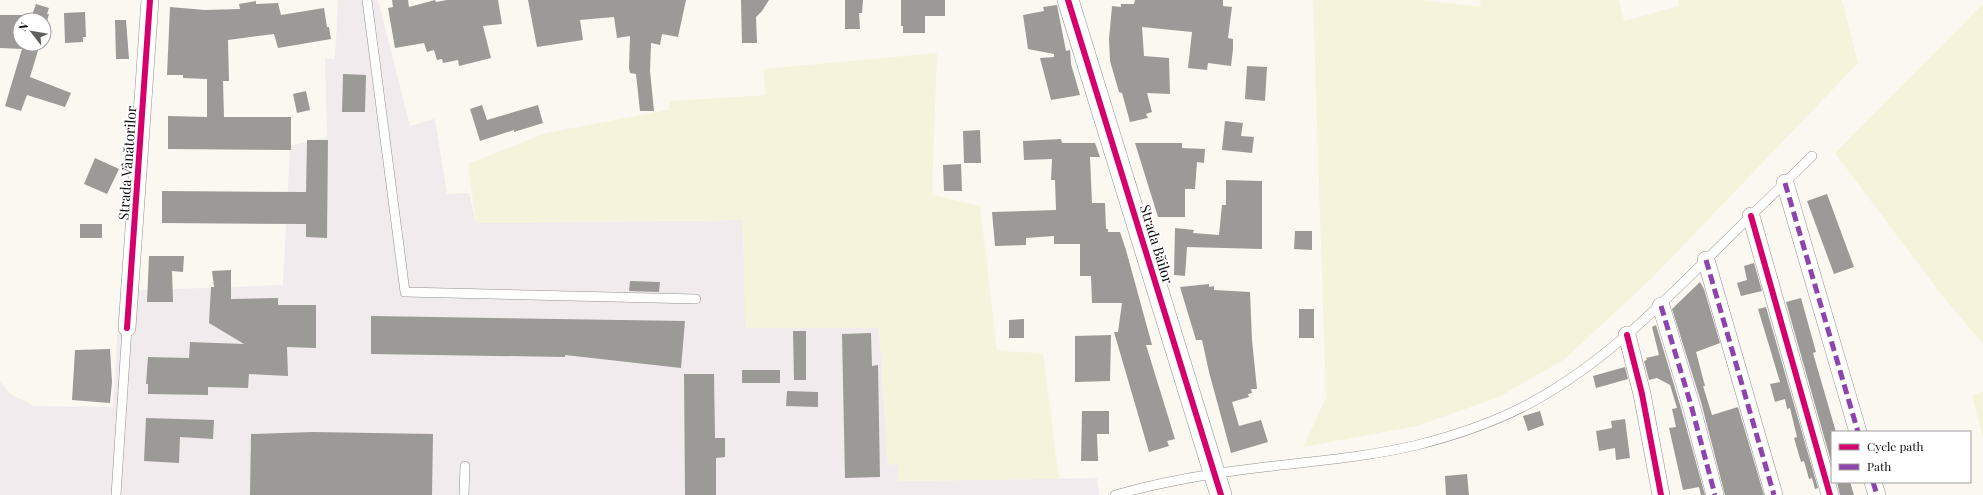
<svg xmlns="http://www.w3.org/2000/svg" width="1983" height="495" font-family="'Playfair Display',serif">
  <rect width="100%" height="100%" fill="#faf8f0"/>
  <path fill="#f1ebed" d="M338,0H378L410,126L435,119L447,194L469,193L476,223L743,220L746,327L879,328L888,464H898V481L1097,478L1099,495H0V382L9,393L34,406L113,407L120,291L283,285L290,146L327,137L325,58L335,59Z"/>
  <g fill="#f6f3dd">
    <path d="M1313,0H1423L1481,7L1480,0H1619L1624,21L1679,6L1678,0H1842L1858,63L1653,277L1565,359L1499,397L1417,426L1303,447L1326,398Z"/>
    <path d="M1983,4V344L1944,298L1835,153Z"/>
    <path d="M937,53L932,195L980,206L997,351L1043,353L1059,479L898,481V464L888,465L879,328H745L743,220L476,223L468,164L546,133L668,110L670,101L766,95L763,69Z"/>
    <path d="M1983,391V438L1972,396Z"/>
  </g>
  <g fill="#9c9a96">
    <path d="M392,0H408L409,7L435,0L436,2L447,0H498L502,24L483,26L491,58L459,66L458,60L443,63L442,59L437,60L434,50L427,52L424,43L395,48L388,8L393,7Z"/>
    <path d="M528,0H686L678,37L662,34L660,45L651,43L650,71L654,111H640L636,74L630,73L629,68L630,36L617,38L614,17L580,20L583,40L537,47Z"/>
    <path d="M741,0H769L762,11L756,17L757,43H742Z"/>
    <path d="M845,0H863L862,13H859L860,29H845Z"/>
    <path d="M901,0H945V16H925V33H903V26H901Z"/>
    <path d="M1135,0H1223V6L1232,7L1228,38L1233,39V49L1231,66L1208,63L1207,70L1188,68L1192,32L1142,27L1144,56L1169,58L1170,94L1147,93L1152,112L1146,114L1148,118L1130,122L1122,93L1119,92L1110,61L1109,39L1112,6L1121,7V4H1134Z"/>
    <path d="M256,1V4L278,3L281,15L324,8L327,27H329L331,39L278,48L274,34L228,40L229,81H223L224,117H291V150L168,149V116L207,117V79L183,78V75H167L170,7L205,10L240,9L239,4Z"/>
    <path d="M36,4L49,8L47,14H49L44,31V20H20V44H40L30,77L71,93L65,107L27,95L21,111L5,106L22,49L0,48V15H32Z"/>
    <path d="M1057,5L1066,51L1070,50L1071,64L1080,95L1051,100L1040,58L1054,57V54L1028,49L1023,15L1044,11L1043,7Z"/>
    <path d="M85,12L86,37H83V42L65,43L64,13Z"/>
    <path d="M115,20H126L129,59H116Z"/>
    <path d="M1247,66L1267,67L1265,101L1245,99Z"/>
    <path d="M343,74L366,75L365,112H342Z"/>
    <path d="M306,91L310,110L297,113L293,94Z"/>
    <path d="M482,105L487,120L538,105L543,123L514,132V130L480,141L470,109Z"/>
    <path d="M1225,121L1243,123L1241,136L1254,137L1252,153L1222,150Z"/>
    <path d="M980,130L981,163H964L963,131Z"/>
    <path d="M1061,139L1062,143H1095L1100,157H1090L1092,203H1105L1106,229H1108V232H1120L1126,250L1152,345H1146L1175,439L1167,441L1169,446L1149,452L1114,332H1118L1122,303H1092L1091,276H1080V244H1054V236L1026,238V245L995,246L992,212L1056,210L1055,180H1051L1052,159L1024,160L1023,141Z"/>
    <path d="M307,140H328L327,238L306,237V224L162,223V191L306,192Z"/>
    <path d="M1135,143H1182V148L1205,149L1204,163L1197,162L1195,189H1185V217H1158Z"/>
    <path d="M95,158L119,169L107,194L84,184Z"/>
    <path d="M961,164L962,191H944L943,165Z"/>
    <path d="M1226,180L1262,181V249L1187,247L1185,276L1174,275L1175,228L1194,230L1193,233L1219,235L1222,205H1226Z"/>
    <path d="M1827,194L1854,267L1834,274L1807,201Z"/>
    <rect x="80" y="224" width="22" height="14"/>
    <path d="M1295,231H1312V250L1294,249Z"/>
    <path d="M149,256H184L183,272L172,271L173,302H147Z"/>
    <path d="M1754,263L1762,291L1741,296L1737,283L1747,280L1744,266Z"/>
    <path d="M231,270V299L278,298V305H316V348L287,347L288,376L249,374L248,388L208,387V395L148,394V384H146L148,357L189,358L190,342L244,344L209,323L211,287H214L212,271Z"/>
    <path d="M630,281L660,282L659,292L629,291Z"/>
    <path d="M1700,282L1704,289L1720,343L1696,352L1705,386H1703L1712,415L1738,407L1764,495H1725L1701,402L1672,309Z"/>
    <path d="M1209,284V287L1214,286V290L1250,292L1252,340L1257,389H1251L1252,393L1248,394L1249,397L1232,402L1239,426L1261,420L1268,442L1231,453L1209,372L1202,340H1196L1180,287Z"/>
    <path d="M1801,298L1816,352L1813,353L1836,432H1832V465L1786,302Z"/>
    <path d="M1766,307L1818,488L1815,489L1812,478L1809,479L1804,461L1801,462L1794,438L1797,437L1790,408L1787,409L1785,399L1775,402L1770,384L1780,382L1758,309Z"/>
    <rect x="1299" y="309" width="15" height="29"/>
    <path d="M371,316L685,321L681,368L565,355V357L371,354Z"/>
    <path d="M1024,319V338H1009V320Z"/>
    <path d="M1656,325L1681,408L1705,495H1701L1699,487L1683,490L1669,428L1676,427L1672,409L1677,408L1670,385L1657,378L1649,380L1644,361L1647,360L1646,358L1659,355L1652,327Z"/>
    <path d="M793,331H806V380H794Z"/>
    <path d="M871,333L872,366L878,365L880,477L845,478L842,334Z"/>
    <path d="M1111,335L1110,381L1075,382V336Z"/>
    <path d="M110,349L112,382L110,403L72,400L75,350Z"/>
    <path d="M1625,367L1628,379L1596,388L1593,376Z"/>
    <rect x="742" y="370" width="38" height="13"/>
    <path d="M684,374H714L715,438H725V457L716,458V495H685Z"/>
    <path d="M787,391L818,392V407L786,406Z"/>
    <path d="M1082,411H1109V434H1097L1098,461H1081Z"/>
    <path d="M1540,411L1544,425L1528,431L1523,416Z"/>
    <path d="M146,418L214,420L213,439L180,437L179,463L144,461Z"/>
    <path d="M1625,419L1630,458L1616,460L1615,448L1599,451L1596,431L1612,428L1611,421Z"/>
    <path d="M313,432L433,434L432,495H250L251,434Z"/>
    <path d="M1467,474L1469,495H1446L1445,476Z"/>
    <path d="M1837,482H1850L1854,495H1840Z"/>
  </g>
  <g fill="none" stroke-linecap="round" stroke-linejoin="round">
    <g stroke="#93928f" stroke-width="10">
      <g id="service">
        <path d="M367,0L405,292L696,299"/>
        <path d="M116,495L127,328"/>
        <path d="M464,495L465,466"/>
        <path d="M1115,495C1147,486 1180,479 1213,474C1281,463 1350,461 1417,445C1457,435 1498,421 1534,401C1599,365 1653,313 1705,261C1741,226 1776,191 1812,156"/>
      </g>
    </g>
    <g stroke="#93928f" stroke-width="18">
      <g id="minor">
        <path d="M1785,183L1858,432"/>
        <path d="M1751,216L1830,495"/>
        <path d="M1706,260L1774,495"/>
        <path d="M1661,306L1691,405L1715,495"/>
        <path d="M127,328L150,0"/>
        <path d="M1627,335L1642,394L1661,495"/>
        <path d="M1873,482L1877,495"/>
      </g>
    </g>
    <g stroke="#93928f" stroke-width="22">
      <path id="tertiary" d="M1068,0L1221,495"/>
    </g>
    <use href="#service" stroke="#fefefd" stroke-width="9"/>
    <use href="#minor" stroke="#fefefd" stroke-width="17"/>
    <use href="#tertiary" stroke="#fefefd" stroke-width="21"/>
    <g stroke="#8e44ad" stroke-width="5" stroke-dasharray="10 5" stroke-linecap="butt">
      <path d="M1785,183L1858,432"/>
      <path d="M1706,260L1774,495"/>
      <path d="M1661,306L1691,405L1715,495"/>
      <path d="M1873,482L1877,495"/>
    </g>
    <g stroke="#fff" stroke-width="8">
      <g id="cycleway">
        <path d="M1068,0L1221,495"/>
        <path d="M1751,216L1830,495"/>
        <path d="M127,328L150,0"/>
        <path d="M1627,335L1642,394L1661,495"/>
      </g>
    </g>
    <use href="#cycleway" stroke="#d6006c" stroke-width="6"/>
  </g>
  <g text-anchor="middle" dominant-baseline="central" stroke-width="4" stroke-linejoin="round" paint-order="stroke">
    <g font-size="14" fill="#0c0c0c" stroke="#fff">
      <text transform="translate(127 163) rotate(-86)">Strada Vânătorilor</text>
      <text transform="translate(1157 244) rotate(73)">Strada Băilor</text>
    </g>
  </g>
  <rect x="1831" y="431" width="140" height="52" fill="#ffffff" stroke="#9e9e9e"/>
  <rect x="1839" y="444" width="20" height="6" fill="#d6006c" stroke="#9e9e9e"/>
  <text x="1867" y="451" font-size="12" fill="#0c0c0c">Cycle path</text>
  <rect x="1839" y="464" width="20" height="6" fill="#8e44ad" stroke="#9e9e9e"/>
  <text x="1867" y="471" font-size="12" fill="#0c0c0c">Path</text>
  <g transform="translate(32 32) rotate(301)"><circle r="19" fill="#ffffff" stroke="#9e9e9e"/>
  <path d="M0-3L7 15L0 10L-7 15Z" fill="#5f5f5c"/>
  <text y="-6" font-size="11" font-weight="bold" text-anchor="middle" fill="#0c0c0c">N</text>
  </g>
</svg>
